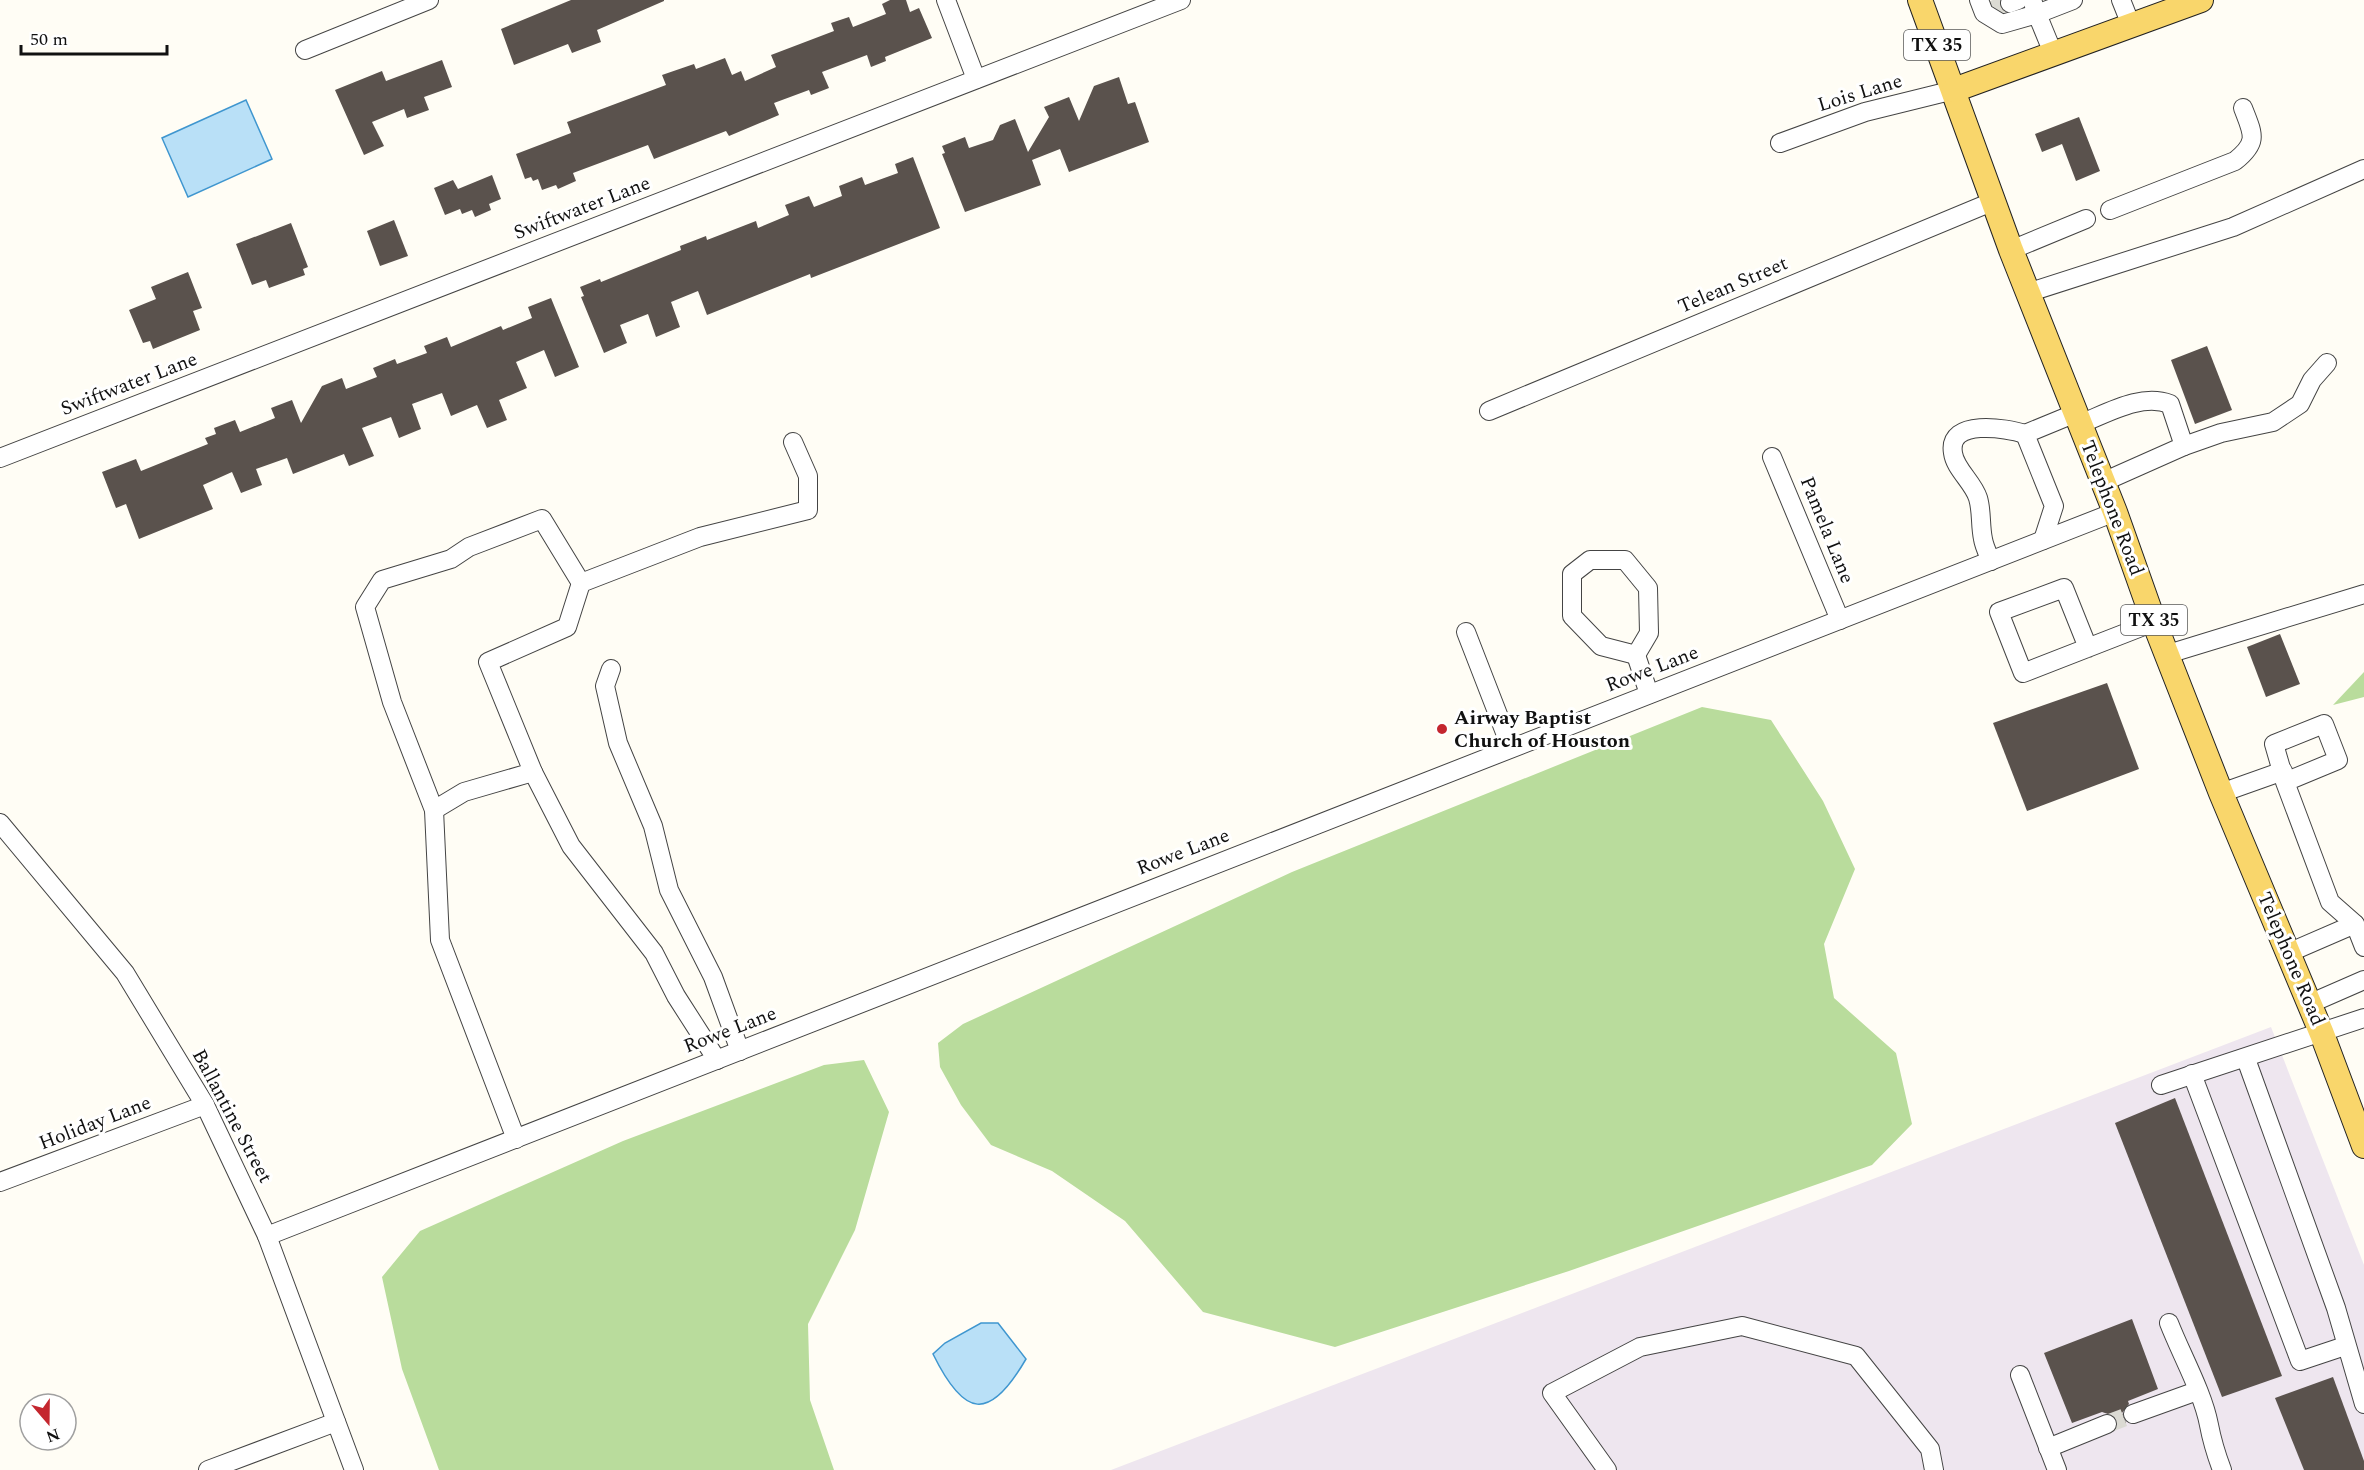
<svg xmlns="http://www.w3.org/2000/svg" width="2364" height="1470" font-family="Spectral,serif">
  <rect width="100%" height="100%" fill="#fffdf5"/>
  <path fill="#eee6ef" d="M2271,1027L2364,1265V1470H1111Z"/>
  <g fill="#b9dc9c">
    <path d="M2364,672V697L2333,705Z"/>
    <path d="M1702,707L1771,720L1823,801L1855,869L1824,944L1834,998L1896,1053L1912,1124L1872,1165L1569,1271L1335,1347L1203,1312L1125,1221L1052,1171L991,1145L961,1105L940,1067L938,1043L963,1024L1292,872Z"/>
    <path d="M864,1060L889,1112L855,1230L808,1324L810,1400L834,1470H439L402,1369L382,1277L420,1231L623,1141L824,1065Z"/>
  </g>
  <g fill="#b9e0f7" stroke="#3f96cf" stroke-width="1.5">
    <path d="M246,100L272,159L188,197L162,138Z"/>
    <path d="M981,1323H998L1026,1359C989,1423 964,1417 933,1354L945,1343Z"/>
  </g>
  <g fill="#5a524d">
    <path d="M571,0H664V1L597,30L601,42L572,53L568,44L514,65L501,29Z"/>
    <path d="M890,0H906L910,12L919,8L932,38L885,57L886,61L871,67L867,55L822,72L829,88L811,95L809,90L774,103L779,115L729,136L726,131L654,159L648,145L573,173L576,181L558,189L556,185L542,190L538,179L533,181L531,177L525,179L516,154L571,133L567,122L666,85L662,75L694,64L696,69L725,58L732,75L741,71L745,81L776,67L771,55L834,31L831,23L849,17L853,27L886,14L882,4Z"/>
    <path d="M442,60L452,87L424,97L429,110L407,118L404,109L372,122L384,146L364,155L335,90L382,71L386,81Z"/>
    <path d="M1119,77L1128,104L1135,102L1149,142L1069,172L1060,149L1032,160L1041,185L965,212L942,154L945,153L942,146L965,137L969,148L993,140L1000,125L1015,119L1028,152L1049,117L1044,107L1069,97L1079,121L1094,86Z"/>
    <path d="M2079,117L2100,171L2076,181L2062,144L2042,152L2035,134Z"/>
    <path d="M913,157L940,228L811,278L810,274L707,315L698,291L671,302L680,327L656,337L648,314L620,325L627,343L604,353L581,297L584,296L580,287L600,279L601,282L681,250L680,246L706,236L707,240L756,221L758,228L789,215L785,205L809,196L814,207L842,196L839,186L862,177L865,185L898,173L895,164Z"/>
    <path d="M492,175L501,199L489,204L491,210L475,217L472,210L462,214L460,209L445,215L434,188L453,180L458,189Z"/>
    <path d="M394,220L408,256L380,266L367,231Z"/>
    <path d="M291,223L308,267L303,269L305,275L269,288L266,280L252,285L236,244Z"/>
    <path d="M188,272L202,308L193,311L200,330L153,349L150,341L143,343L129,310L156,299L151,287Z"/>
    <path d="M551,298L579,367L555,377L544,350L516,362L527,388L499,400L507,420L487,428L477,405L451,416L442,393L412,404L421,429L399,438L391,417L362,428L374,456L349,466L344,454L293,474L287,458L256,469L262,485L241,493L232,472L203,485L213,509L139,539L126,504L116,508L102,472L136,459L141,471L208,444L205,438L216,434L214,428L235,420L240,432L275,418L271,408L292,400L301,423L322,386L342,378L346,389L377,377L373,368L395,359L397,364L427,353L424,346L447,337L451,347L501,326L503,330L532,318L528,307Z"/>
    <path d="M2207,346L2232,410L2195,424L2171,360Z"/>
    <path d="M2280,634L2300,684L2266,697L2247,647Z"/>
    <path d="M2107,683L2139,769L2027,811L1993,723Z"/>
    <path d="M2175,1098L2282,1376L2222,1397L2115,1123Z"/>
    <path d="M2132,1319L2158,1389L2128,1401L2129,1404L2122,1413L2126,1423L2118,1427L2114,1416L2102,1412L2072,1423L2044,1353Z"/>
    <path d="M2333,1377L2364,1461V1470H2304L2275,1398Z"/>
  </g>
  <g fill="none" stroke-linecap="round" stroke-linejoin="round">
    <g stroke="#dbdad3" stroke-width="18" stroke-dasharray="18 9" stroke-linecap="butt">
      <path d="M1989,11L2010,3"/>
      <path d="M2107,1424L2133,1414"/>
    </g>
    <g stroke="#444" stroke-width="20">
      <g id="minor">
        <path d="M946,0L976,79"/>
        <path d="M1979,0L1984,13L2002,24L2037,14L2053,53"/>
        <path d="M2032,0L2037,14L2073,0"/>
        <path d="M2121,0L2131,25"/>
        <path d="M2010,3L2018,0"/>
        <path d="M305,50L429,0"/>
        <path d="M1780,143L1865,112L1954,90"/>
        <path d="M2110,210L2235,161C2259,142 2253,134 2243,108"/>
        <path d="M2011,250L2086,219"/>
        <path d="M2027,293L2233,227L2364,169"/>
        <path d="M1489,411L1994,201"/>
        <path d="M2080,424C2108,413 2141,393 2170,404L2184,446L2103,482"/>
        <path d="M2184,446L2221,433L2273,422L2300,404L2312,380L2327,363"/>
        <path d="M1772,457L1840,620"/>
        <path d="M0,458L1181,0"/>
        <path d="M2043,540L2054,506L2025,434L2076,413"/>
        <path d="M1590,560H1625L1648,588L1649,633L1636,655L1601,646L1572,616V574Z"/>
        <path d="M1991,561C1988,554 1984,546 1983,539C1980,525 1982,511 1978,498C1973,482 1955,469 1953,453C1947,418 2007,428 2025,434"/>
        <path d="M1466,632L1511,748"/>
        <path d="M2088,648L2064,588L1999,612L2023,673L2154,622"/>
        <path d="M2168,654L2364,594"/>
        <path d="M1636,655L1649,694"/>
        <path d="M611,669L605,686L618,743L653,826L669,890L713,977L740,1051"/>
        <path d="M533,772L571,846L654,953L676,996L717,1060"/>
        <path d="M2285,782L2338,760L2324,724L2274,744L2285,782L2330,902L2355,924"/>
        <path d="M2221,793L2283,771"/>
        <path d="M434,810L464,792L533,772L488,662L567,627L581,583L700,537L808,510V476L793,442"/>
        <path d="M0,823L125,973L205,1105L267,1236L354,1470"/>
        <path d="M2288,953L2355,924L2364,947"/>
        <path d="M2309,1004L2364,980"/>
        <path d="M2246,1059L2336,1308L2364,1404"/>
        <path d="M2192,1074L2300,1361L2345,1346"/>
        <path d="M2161,1085L2364,1018"/>
        <path d="M516,1139L440,940L434,810L392,702L365,607L382,580L451,559L469,547L542,519L581,583"/>
        <path d="M0,1182L205,1105"/>
        <path d="M267,1236L2115,512"/>
        <path d="M2169,1323C2181,1354 2203,1393 2209,1425C2212,1441 2216,1454 2222,1470"/>
        <path d="M2020,1375L2057,1470"/>
        <path d="M2133,1414L2197,1391"/>
        <path d="M2048,1448L2107,1424"/>
        <path d="M208,1470L336,1422"/>
        <path d="M1607,1470L1552,1393L1640,1347L1742,1326L1856,1356L1930,1449L1934,1470"/>
      </g>
    </g>
    <g stroke="#222" stroke-width="26">
      <g id="major">
        <path d="M1920,0L2011,250L2115,512L2154,622L2221,793L2322,1034L2364,1146"/>
        <path d="M1954,90L2201,0"/>
      </g>
    </g>
    <use href="#minor" stroke="#fff" stroke-width="18"/>
    <use href="#major" stroke="#f9d66b" stroke-width="24"/>
  </g>
  <circle fill="#c4262e" stroke="#fff" stroke-width="2" cx="1442" cy="729" r="6"/>
  <g text-anchor="middle" dominant-baseline="central" stroke-width="6" stroke-linejoin="round" paint-order="stroke">
    <g fill="#fff" stroke="#585858" stroke-width="1.5">
      <rect x="1904" y="30" width="66" height="30" rx="4.5"/>
      <rect x="2121" y="605" width="66" height="30" rx="4.5"/>
    </g>
    <g font-size="18" font-weight="bold" fill="#111">
      <text x="1937" y="45">TX 35</text>
      <text x="2154" y="620">TX 35</text>
    </g>
    <g font-size="20" fill="#111" stroke="#fff">
      <text transform="translate(1860 93) rotate(-17)">Lois Lane</text>
      <text transform="translate(582 208) rotate(-21)">Swiftwater Lane</text>
      <text transform="translate(1733 285) rotate(-23)">Telean Street</text>
      <text transform="translate(129 384) rotate(-21)">Swiftwater Lane</text>
      <text transform="translate(2112 508) rotate(69)">Telephone Road</text>
      <text transform="translate(1827 530) rotate(68)">Pamela Lane</text>
      <text transform="translate(1652 669) rotate(-21)">Rowe Lane</text>
      <text transform="translate(1183 852) rotate(-21)">Rowe Lane</text>
      <text transform="translate(2291 959) rotate(67)">Telephone Road</text>
      <text transform="translate(730 1030) rotate(-21)">Rowe Lane</text>
      <text transform="translate(232 1116) rotate(62)">Ballantine Street</text>
      <text transform="translate(95 1123) rotate(-21)">Holiday Lane</text>
    </g>
    <g font-size="20" font-weight="bold" fill="#111" stroke="#fff" text-anchor="start">
      <text x="1454" y="718">Airway Baptist<tspan x="1454" dy="23">Church of Houston</tspan></text>
    </g>
  </g>
  <g transform="translate(48 1422) rotate(160)"><circle r="28" fill="#ffffff" stroke="#a0a0a0" stroke-width="1.5"/>
  <path d="M0-4.5L10 22L0 15L-10 22Z" fill="#c4262e"/>
  <text y="-9" font-size="16" font-weight="bold" text-anchor="middle" fill="#111111">N</text>
  </g>
  <path d="M21 45v9h146v-9" fill="none" stroke="#111111" stroke-width="3"/>
  <text x="30" y="45" font-size="18" fill="#111111" stroke="#ffffff" stroke-width="4.5" paint-order="stroke">50 m</text>
</svg>
